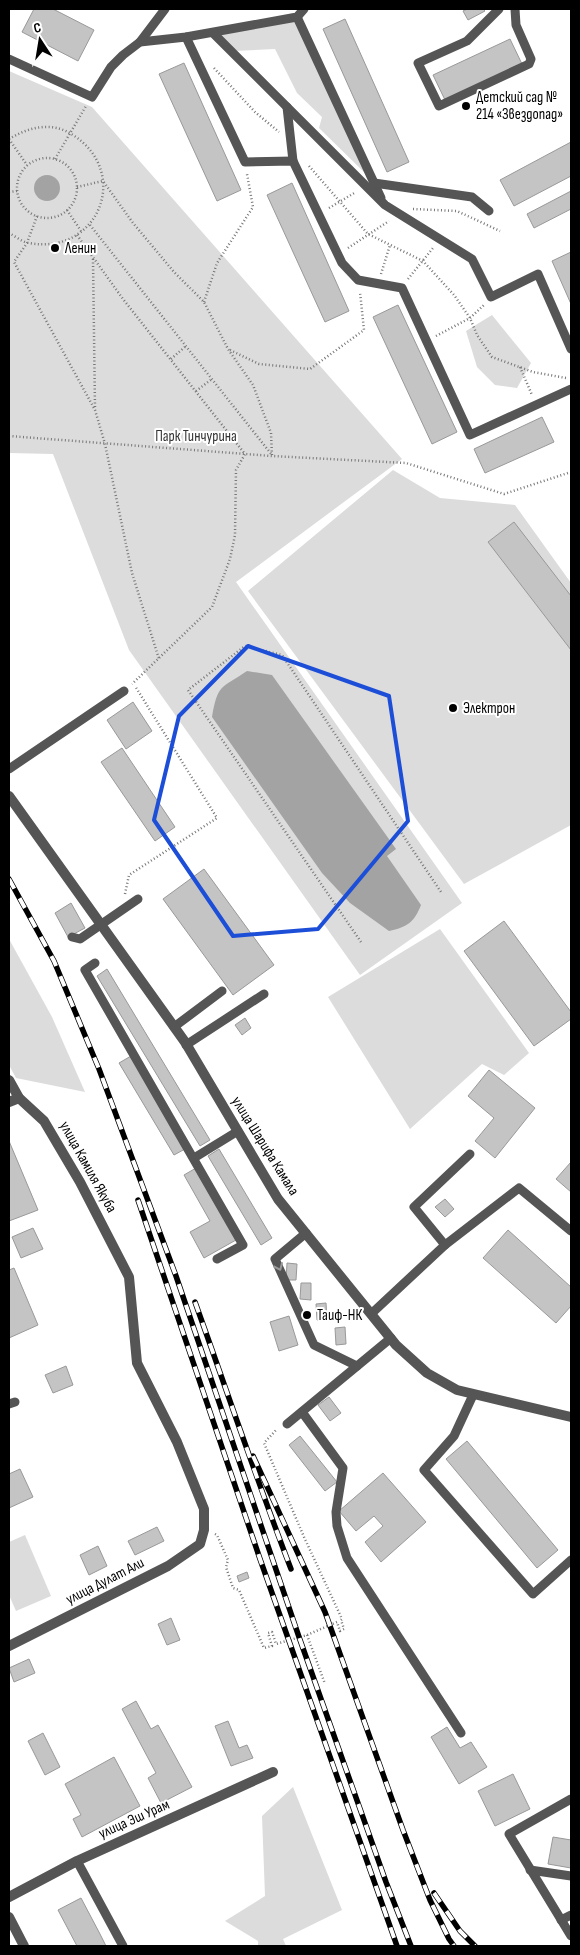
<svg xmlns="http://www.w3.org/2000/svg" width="580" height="1955" font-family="'Sofia Sans Condensed',sans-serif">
  <rect width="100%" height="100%" fill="#fff"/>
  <g fill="#dcdcdc">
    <path d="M295,21L369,177L319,128L322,117L297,93L275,49L234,51L219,35Z"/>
    <path d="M9,71L92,107L402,459L236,582L462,903L360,975L129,650L53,454L9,453Z"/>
    <path d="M492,315L531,363L517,388L495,385L477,367L466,331Z"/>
    <path d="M393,470L440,498L515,505L571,583V825L464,884L248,591Z"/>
    <path d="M440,929L529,1053L504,1075L482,1064L410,1129L328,997Z"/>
    <path d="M9,939L52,1017L85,1092L16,1078L9,1065Z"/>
    <path d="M25,1535L51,1596L16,1611L9,1595V1542Z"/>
    <path d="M293,1787L342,1910L283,1939L286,1946H258V1941L225,1921L265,1896L262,1816Z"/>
  </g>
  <g fill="#a3a3a3">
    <circle cx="47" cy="188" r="13"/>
    <path d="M247,671L272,675L396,849L387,856L421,905C414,923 407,927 389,931L350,903L322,873L212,717C218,683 221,689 247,671Z"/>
  </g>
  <g fill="#c4c4c4" stroke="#999">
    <path d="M34,9H53L94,30L78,61L22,32Z"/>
    <path d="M467,9H483L485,11L468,20L463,11Z"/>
    <path d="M345,19L409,162L387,172L323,29Z"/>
    <path d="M510,39L522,64L445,100L433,75Z"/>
    <path d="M184,63L241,190L217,201L159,74Z"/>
    <path d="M571,142V176L514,206L500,180Z"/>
    <path d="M292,183L349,311L325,322L267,195Z"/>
    <path d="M571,191V209L534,228L527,214Z"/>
    <path d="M571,252V304L552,261Z"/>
    <path d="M398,305L457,432L432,444L373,317Z"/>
    <path d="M542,417L554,442L485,473L474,449Z"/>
    <path d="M514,522L571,596V650L488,542Z"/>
    <path d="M133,702L152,731L126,749L107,720Z"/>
    <path d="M122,748L175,827L155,841L101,762Z"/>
    <path d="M204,869L274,965L233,995L163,899Z"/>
    <path d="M71,903L85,928L68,937L55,913Z"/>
    <path d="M504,921L571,1012V1019L534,1046L464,951Z"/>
    <path d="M107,969L210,1140L200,1146L97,976Z"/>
    <path d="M245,1018L251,1028L242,1035L235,1025Z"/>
    <path d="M131,1056L185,1149L174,1155L119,1063Z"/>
    <path d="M489,1070L535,1108L495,1158L475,1141L494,1118L468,1096Z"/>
    <path d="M9,1141L38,1210L9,1221Z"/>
    <path d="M219,1149L272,1238L261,1245L208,1156Z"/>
    <path d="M571,1162V1192L556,1179Z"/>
    <path d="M196,1168L236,1240L204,1258L190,1232L210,1221L184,1175Z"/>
    <path d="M445,1199L454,1209L445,1217L435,1207Z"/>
    <path d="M33,1228L43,1249L21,1258L12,1237Z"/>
    <path d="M508,1230L571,1287V1306L556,1323L483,1258Z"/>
    <path d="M287,1263L297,1264L296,1280H286Z"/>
    <path d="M14,1268L38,1325L9,1338V1270Z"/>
    <path d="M301,1283H311V1300L300,1299Z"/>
    <path d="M326,1303L327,1319L317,1320L316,1304Z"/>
    <path d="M289,1316L298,1345L279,1351L270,1322Z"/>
    <path d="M345,1327L346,1344L336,1345L335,1328Z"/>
    <path d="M66,1366L73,1385L53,1393L45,1375Z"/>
    <path d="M329,1397L341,1413L330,1421L318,1405Z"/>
    <path d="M300,1436L337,1482L325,1491L289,1445Z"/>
    <path d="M467,1441L558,1550L537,1568L446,1459Z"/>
    <path d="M20,1469L33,1497L9,1508V1474Z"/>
    <path d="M383,1473L426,1522L381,1562L365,1542L383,1526L374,1516L356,1531L339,1511Z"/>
    <path d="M157,1527L164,1541L135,1555L128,1541Z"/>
    <path d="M98,1546L107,1566L89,1575L80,1555Z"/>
    <path d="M247,1572L249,1578L239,1582L237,1576Z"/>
    <path d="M171,1618L180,1640L167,1645L158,1624Z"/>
    <path d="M29,1659L35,1673L14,1682L9,1668Z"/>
    <path d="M136,1701L151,1729L158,1725L192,1787L161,1803L148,1778L156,1773L122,1709Z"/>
    <path d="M228,1721L239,1748L247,1745L253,1758L231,1766L215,1726Z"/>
    <path d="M447,1727L460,1748L471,1742L487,1767L459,1784L431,1737Z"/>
    <path d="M43,1733L60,1767L45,1775L28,1741Z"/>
    <path d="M114,1757L140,1806L82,1837L73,1819L81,1815L65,1784Z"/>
    <path d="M513,1774L530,1809L495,1826L478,1791Z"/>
    <path d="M553,1837L571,1840V1868L548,1864Z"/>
    <path d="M81,1898L100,1934L106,1946H77L58,1910Z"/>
  </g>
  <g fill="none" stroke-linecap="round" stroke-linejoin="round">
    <g stroke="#777" stroke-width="2.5" stroke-dasharray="1 2.5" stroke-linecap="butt">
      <path d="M214,68L255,112L279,132"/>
      <path d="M9,139C29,127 52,121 73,135C132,173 98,256 29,243C22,242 15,236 9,233"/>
      <path d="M9,139L27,165"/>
      <circle cx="47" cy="188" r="30"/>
      <path d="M55,159L86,106"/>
      <path d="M309,166L368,234L423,261L454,295L470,318L477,335L492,357L533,372L566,378"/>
      <path d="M77,187L103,181L133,223L174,272L204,302L228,349L253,385L271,433L272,456"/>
      <path d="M9,192L17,191"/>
      <path d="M329,208L356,192"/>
      <path d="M413,209L457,211L500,231"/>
      <path d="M67,210L81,231"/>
      <path d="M37,216L27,243L14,262L95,410L105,444L132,573L159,659"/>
      <path d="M90,225L272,455"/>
      <path d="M77,235L123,299L245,454L236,470L235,535L230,559L212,607L132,684"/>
      <path d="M348,248L389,221"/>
      <path d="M93,259L95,408"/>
      <path d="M381,274L390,245"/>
      <path d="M408,279L433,248"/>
      <path d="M204,302L217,263L253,207L247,174"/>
      <path d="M436,336L470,318L484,305"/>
      <path d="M230,350L259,364L310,369L364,330L360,292"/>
      <path d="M171,359L186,346"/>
      <path d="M520,367L532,395"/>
      <path d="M196,391L212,379"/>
      <path d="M9,436L272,456L406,463L504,494L571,472"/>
      <path d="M125,894L129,875L217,818L135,686"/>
      <path d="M361,942L188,690L245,646L282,655L441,892"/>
      <path d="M215,1534L217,1535L228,1560L226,1567L233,1588L239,1590L264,1648L272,1646L268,1633L272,1632L276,1644L307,1635L337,1622L340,1631L344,1629L341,1620L342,1619L304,1537L264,1443L277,1429"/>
      <path d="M307,1635L325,1684"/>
    </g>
    <g stroke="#555" stroke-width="9">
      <path d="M499,9L467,41L418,63L439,106L529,64L531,59L516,25L515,9"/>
      <path d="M297,17L381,198"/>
      <path d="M213,33L385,205L472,259L491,297L538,274L571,349"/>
      <path d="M186,37L245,162L293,161L342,263L358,280L402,288L470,435L571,389"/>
      <path d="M140,42L165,9"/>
      <path d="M9,59L92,97L111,67L123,55L140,42L186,37L297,17L304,9"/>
      <path d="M287,107L293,161"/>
      <path d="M374,183L472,197L489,211"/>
      <path d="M9,769L124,691"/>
      <path d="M72,937L80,939L138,899"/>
      <path d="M95,963L85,970L243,1245L217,1259"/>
      <path d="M174,1027L222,991"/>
      <path d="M186,1045L264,994"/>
      <path d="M194,1158L238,1131"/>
      <path d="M306,1233L275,1259L314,1345L357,1366"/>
      <path d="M445,1245L414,1207L470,1154"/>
      <path d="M371,1314L445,1245L519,1188L571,1231"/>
      <path d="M473,1395L454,1436L424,1470L533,1594L571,1560"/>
      <path d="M9,1404L15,1402"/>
      <path d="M302,1412L343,1468L336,1512L337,1526L347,1558L461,1733"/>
      <path d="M287,1424L391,1338"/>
      <path d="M571,1799L509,1834L571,1936"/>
      <path d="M77,1861L123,1946"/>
      <path d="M530,1870L571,1876"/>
      <path d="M561,1920L571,1915"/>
    </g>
    <g stroke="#555" stroke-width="10">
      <path d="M9,796L185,1042L278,1199L396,1345L427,1373L457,1390L571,1417"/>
      <path d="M9,1080L19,1098L44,1121L80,1182L129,1277L137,1363L177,1442L204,1509V1530L200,1544L168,1566L9,1646"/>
      <path d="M9,1102L19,1098"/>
      <path d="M9,1897L77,1861L273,1772"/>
      <path d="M9,1917L24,1946"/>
    </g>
    <g stroke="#000" stroke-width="5.5">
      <g id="rail">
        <path d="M9,879L54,961L99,1069L176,1276L299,1637L386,1882L411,1946"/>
        <path d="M138,1200L260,1559L397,1946"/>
        <path d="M195,1302C227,1391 257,1481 291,1569"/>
        <path d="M253,1456L325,1612L403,1830L430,1900L449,1939L454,1946"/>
        <path d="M434,1893L460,1931L475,1946"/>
      </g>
    </g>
    <use href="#rail" stroke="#fff" stroke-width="4" stroke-dasharray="11" stroke-linecap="butt"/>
  </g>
  <defs><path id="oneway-chevron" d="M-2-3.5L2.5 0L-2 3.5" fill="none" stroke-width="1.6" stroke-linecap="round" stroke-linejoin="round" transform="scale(1.25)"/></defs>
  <use stroke="#999" href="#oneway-chevron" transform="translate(279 1267) rotate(66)"/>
  <path fill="none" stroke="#1d4ed8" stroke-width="4" stroke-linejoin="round" d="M248,646L389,696L408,821L318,929L233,936L154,820L179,716Z"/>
  <g fill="#000" stroke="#fff" stroke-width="2">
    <circle cx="466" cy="106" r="5"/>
    <circle cx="55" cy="248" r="5"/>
    <circle cx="453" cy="708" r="5"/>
    <circle cx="307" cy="1315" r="5"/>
  </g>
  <g text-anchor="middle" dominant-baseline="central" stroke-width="4" stroke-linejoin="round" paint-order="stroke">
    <g font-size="15" fill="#000" stroke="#fff" text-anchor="start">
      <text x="476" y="97">Детский сад №<tspan x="476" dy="17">214 «Звездопад»</tspan></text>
      <text x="65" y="248">Ленин</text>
      <text x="463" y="708">Электрон</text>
      <text x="317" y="1315">Таиф-НК</text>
    </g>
    <g font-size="15" fill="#333" stroke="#fff">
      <text x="196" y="436">Парк Тинчурина</text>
    </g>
    <g font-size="15" fill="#000" stroke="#fff">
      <text transform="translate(265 1146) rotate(58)">улица Шарифа Камала</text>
      <text transform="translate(88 1167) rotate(61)">улица Камиля Якуба</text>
      <text transform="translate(105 1581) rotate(-27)">улица Дулат Али</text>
      <text transform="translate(134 1819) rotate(-24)">улица Эш Урам</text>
    </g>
  </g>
  <rect width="580" height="1955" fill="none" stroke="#000000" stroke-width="20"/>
  <g transform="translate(40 40) rotate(348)" stroke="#ffffff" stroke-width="4" paint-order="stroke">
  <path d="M0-4L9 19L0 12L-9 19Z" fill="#000000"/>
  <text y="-8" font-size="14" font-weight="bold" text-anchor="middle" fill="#000000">С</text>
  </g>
</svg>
